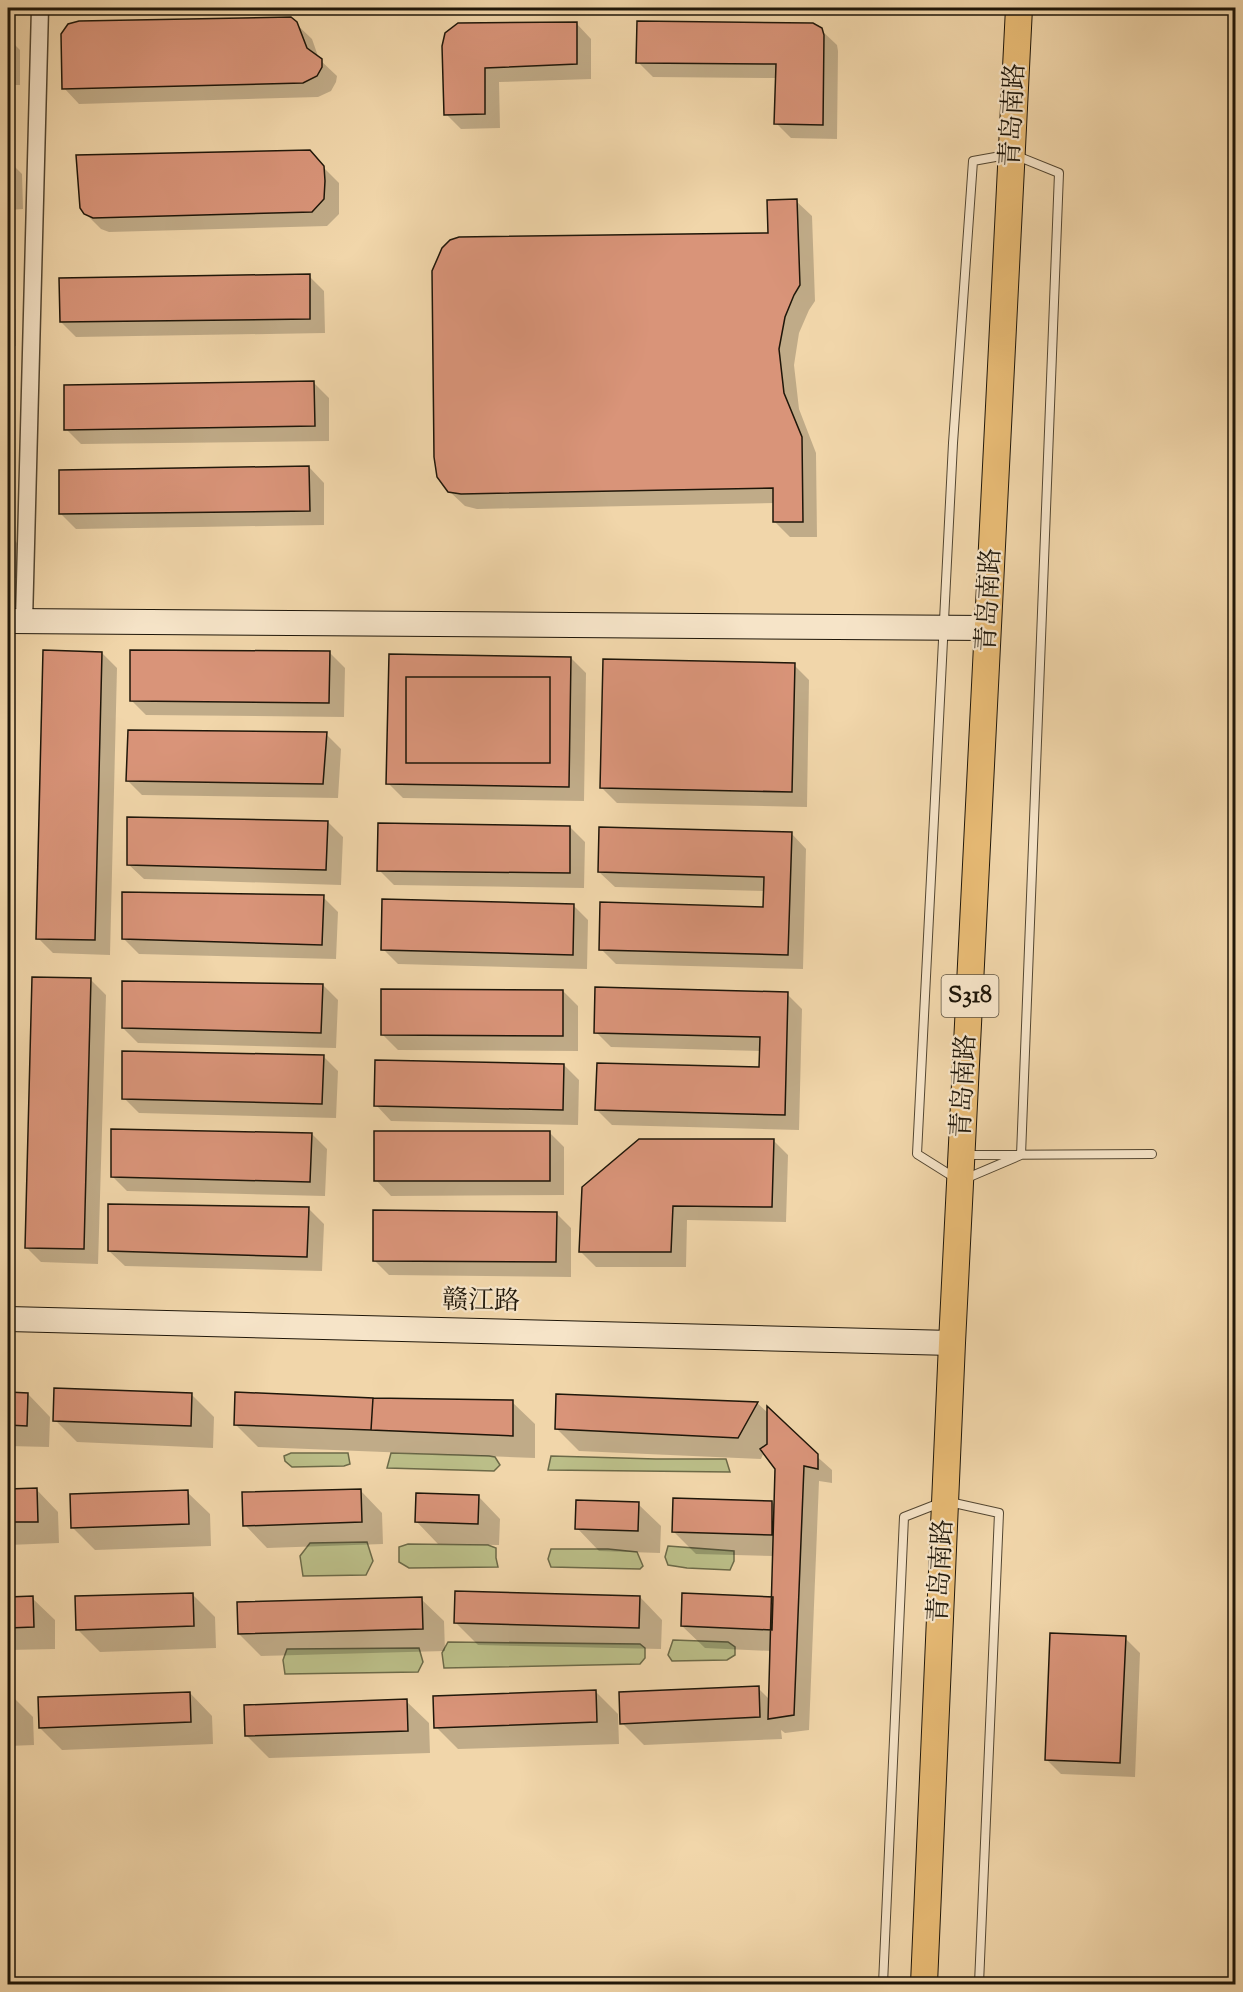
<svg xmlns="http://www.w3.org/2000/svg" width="1243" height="1992" viewBox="0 0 1243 1992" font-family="'Sorts Mill Goudy','Noto Serif SC',serif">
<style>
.green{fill:#bbbe88;stroke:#6c6a48;stroke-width:1.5}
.shadow{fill:#0003}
.building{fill:#d99479;stroke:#1e1609;stroke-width:1.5;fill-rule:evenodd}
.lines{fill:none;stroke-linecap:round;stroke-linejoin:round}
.lane-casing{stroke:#534631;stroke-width:10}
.street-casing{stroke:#534631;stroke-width:19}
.secondary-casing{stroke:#1e1609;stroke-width:26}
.primary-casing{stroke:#1e1609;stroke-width:28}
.lane{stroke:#f6e4c8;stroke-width:8}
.street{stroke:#f6e4c8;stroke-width:16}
.secondary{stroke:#f6e4c8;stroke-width:24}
.primary{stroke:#e8bb75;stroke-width:26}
.labels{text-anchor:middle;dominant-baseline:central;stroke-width:4.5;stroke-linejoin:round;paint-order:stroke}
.shield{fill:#f6e4c8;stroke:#5f5442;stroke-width:1.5}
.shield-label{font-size:24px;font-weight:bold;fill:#1e1609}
.street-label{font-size:26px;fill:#1e1609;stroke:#f6e4c8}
</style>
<rect width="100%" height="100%" fill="#f1d6aa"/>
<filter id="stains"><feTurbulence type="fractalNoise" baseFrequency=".00333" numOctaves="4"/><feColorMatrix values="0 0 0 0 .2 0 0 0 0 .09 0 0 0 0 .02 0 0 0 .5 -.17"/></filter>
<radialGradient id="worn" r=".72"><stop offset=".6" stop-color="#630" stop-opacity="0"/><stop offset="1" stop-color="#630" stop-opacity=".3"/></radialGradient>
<path class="green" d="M291,1453H348L350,1464L344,1466L292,1467L285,1461L284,1456Z
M391,1453L489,1456L495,1457L500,1465L494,1471L387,1468Z
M551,1456L656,1459H726L730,1472L548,1470Z
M367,1542L373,1561L366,1575L303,1576L300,1556L310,1543Z
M408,1544L488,1545L496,1548V1558L498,1567L409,1568L399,1562V1547Z
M668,1546L734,1551V1561L730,1570L687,1568L668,1565L665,1557Z
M551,1549H608L637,1552L643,1566L640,1569L551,1567L548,1559Z
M673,1640L728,1642L735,1647V1655L727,1660L672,1661L668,1655Z
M448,1642L640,1644L645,1648V1658L640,1664L444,1668L442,1653Z
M419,1648L423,1662L418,1672L285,1674L283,1660L287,1649Z"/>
<path class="shadow" d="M290,18L312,39L319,59L337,76L336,82L331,91L318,97L79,104L64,88Z
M576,23L591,39V79L499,82L500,128L461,129L446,114L443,46Z
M821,30L837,45L838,51L837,139L791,138L776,123L777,78L653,77L638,62Z
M8,38L20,50V85H8Z
M8,160L22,174L23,209L8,210Z
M320,164L339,183V214L327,226L109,232L101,229L85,213Z
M796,201L812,216L815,301L809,310L799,333L794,365L799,409L816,453L817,537H790L775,522V503L477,509L465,506L449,491L770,235Z
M309,276L324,291L325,333L76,337L61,322Z
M8,302L16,310V346H8Z
M314,383L329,398V441L81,444L66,429Z
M8,426L10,428L11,463H8Z
M309,467L324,483V525L76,529L61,514Z
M8,533L17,543L18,578H8Z
M329,652L345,668L344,717L146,715L131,700Z
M102,653L117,668L110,955L53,953L38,938Z
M571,658L586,673L584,801L403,798L388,783Z
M794,665L809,680L807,807L617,803L602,788Z
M326,734L341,749L338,798L142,795L127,780Z
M8,749L13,755L14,789L8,790Z
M328,822L343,837L341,885L144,879L128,864Z
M570,827L585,842L584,888L394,885L379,870Z
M791,833L806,849L803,969L616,964L601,949L765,908V891L615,887L599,872Z
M323,897L338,912L336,959L139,954L124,939Z
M573,905L588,920L587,969L398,964L383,949Z
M91,980L106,995L98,1264L41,1262L26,1247Z
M323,985L338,1000L336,1048L138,1043L123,1028Z
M563,991L578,1006V1051L398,1050L383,1035Z
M787,994L802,1009L799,1130L612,1125L597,1110L761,1068V1051L611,1047L596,1032Z
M323,1056L338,1071L336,1118L139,1113L124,1098Z
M564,1065L579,1080L578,1125L391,1121L376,1105Z
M549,1132L564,1147V1195L391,1196L376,1180Z
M312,1134L327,1149L325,1196L127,1191L112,1176Z
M773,1140L788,1155L786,1222L687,1220L686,1267H596L581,1252Z
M309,1209L324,1224L322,1271L125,1266L109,1251Z
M556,1213L571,1228V1277L389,1275L374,1260Z
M8,1394H28L50,1417L49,1447L8,1446Z
M192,1395L214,1417L213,1448L77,1442L55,1420Z
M373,1399L512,1402L535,1424V1458L258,1447L235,1424Z
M757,1403L832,1470V1483L819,1481L809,1730L785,1733L781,1730L782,1739L644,1745L622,1723L758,1688L770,1700L772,1651L705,1648L682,1626L773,1599L774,1556L696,1554L674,1532L772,1502L776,1506L777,1468L764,1452L761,1459L579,1451L556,1428Z
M36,1489L58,1512L59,1543L8,1545V1490Z
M360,1490L382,1513L383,1544L267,1548L245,1525Z
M187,1492L210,1514L211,1546L95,1550L72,1527Z
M478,1496L500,1519L499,1545L438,1544L416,1521Z
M638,1504L661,1526L660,1553L599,1551L577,1528Z
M192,1594L215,1617L216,1648L100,1652L77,1629Z
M640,1597L662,1620L661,1649L478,1645L456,1623Z
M32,1598L55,1620V1649L8,1650V1599Z
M421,1599L444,1621L445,1651L261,1656L239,1634Z
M1125,1638L1140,1653L1135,1777L1061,1774L1046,1759Z
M596,1692L618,1714L619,1744L458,1749L436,1727Z
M190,1693L212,1716L213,1744L62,1750L40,1728Z
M8,1694H10L33,1717L34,1745L8,1746Z
M406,1701L429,1723L430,1753L269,1758L247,1736Z"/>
<path class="building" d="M291,17L297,22L307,48L322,59V67L317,76L303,83L62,89L61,34L68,24L79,21Z
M637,21L813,23L822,28L824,35L823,125L774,124L776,64L636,63Z
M577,22V64L485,68V114L444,115L442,46L445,33L458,23Z
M310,150L324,166L325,181L324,199L312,212L93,218L84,214L80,208L76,155Z
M797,199L800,285L794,295L785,317L779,349L784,393L802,437L803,522H773V488L461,494L448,492L437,477L434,457L432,271L442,248L450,240L459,237L768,233L767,200Z
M310,274V319L60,322L59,278Z
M314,381L315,426L64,430V385Z
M309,466L310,511L59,514V470Z
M43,650L102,652L95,940L36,939Z
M130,650L330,651L329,703L130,701Z
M389,654L571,657L569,787L386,784ZM406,677H550V763H406Z
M603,659L795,663L792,792L600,788Z
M406,677H550V763H406Z
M128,730L327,732L323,784L126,781Z
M127,817L328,821L326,870L127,865Z
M378,823L570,826V873L377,871Z
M599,827L792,832L788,955L599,950L600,902L763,907L764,877L598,872Z
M122,892L324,895L322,945L122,939Z
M382,899L574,904L573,955L381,950Z
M32,977L91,978L84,1249L25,1248Z
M122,981L323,984L321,1033L122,1028Z
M595,987L788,992L785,1115L595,1110L597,1063L759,1067L760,1037L594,1033Z
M381,989L563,990V1036L381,1035Z
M122,1051L324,1055L322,1104L122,1099Z
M375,1060L564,1064L563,1110L374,1106Z
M111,1129L312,1133L310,1182L111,1177Z
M374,1131H550V1181H374Z
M639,1139H774L772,1207L673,1206L671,1252H579L582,1187Z
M108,1204L309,1207L307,1257L108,1251Z
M373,1210L557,1212L556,1262L373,1261Z
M54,1388L192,1393L191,1426L53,1421Z
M8,1392L28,1393L27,1426L8,1425Z
M235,1392L373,1398L371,1430L234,1425Z
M556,1394L758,1402L738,1438L555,1429Z
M373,1398L513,1400V1436L371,1430Z
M767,1406L818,1454V1469L804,1466L794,1715L768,1719L775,1469L760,1449L767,1444Z
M37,1488L38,1522H8V1489Z
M361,1489L362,1522L243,1526L242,1492Z
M188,1490L189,1524L71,1528L70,1494Z
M416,1493L479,1495L478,1524L415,1522Z
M673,1498L772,1501V1535L672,1532Z
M576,1500L639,1502L638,1531L575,1529Z
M455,1591L640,1596L639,1628L454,1623Z
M193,1593L194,1626L76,1630L75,1596Z
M682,1593L773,1597L772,1630L681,1626Z
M33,1596L34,1627L8,1628V1597Z
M422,1597L423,1629L238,1634L237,1602Z
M1050,1633L1126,1636L1120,1763L1045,1760Z
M759,1686L760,1717L620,1724L619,1692Z
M596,1690L597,1722L434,1728L433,1696Z
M190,1692L191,1722L39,1728L38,1697Z
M8,1693H11L12,1723H8Z
M407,1699L408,1731L245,1736L244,1705Z"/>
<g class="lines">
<defs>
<path id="lane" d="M1012,154L1059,173L1021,1155L960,1181L917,1154L953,443L973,161Z
M965,1155L1152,1154
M883,1984L904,1517L945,1501L999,1513L979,1984"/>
<path id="street" d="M24,621L40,8"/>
<path id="secondary" d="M8,621L988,628
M8,1319L952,1343"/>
<path id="primary" d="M924,1984L952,1343L1019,8"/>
</defs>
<use href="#lane" class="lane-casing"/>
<use href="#street" class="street-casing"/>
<use href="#secondary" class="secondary-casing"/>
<use href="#primary" class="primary-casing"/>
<use href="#lane" class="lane"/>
<use href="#street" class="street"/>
<use href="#secondary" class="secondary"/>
<use href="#primary" class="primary"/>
</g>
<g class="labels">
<rect class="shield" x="941.5" y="975" width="57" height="42" rx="4.5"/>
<g class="shield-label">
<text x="970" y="996">S318</text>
</g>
<g class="street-label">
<text transform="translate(1014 115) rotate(-87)">青岛南路</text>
<text transform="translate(990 600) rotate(-87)">青岛南路</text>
<text transform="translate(965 1086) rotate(-87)">青岛南路</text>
<text transform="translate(481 1302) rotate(1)">赣江路</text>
<text transform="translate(942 1571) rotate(-87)">青岛南路</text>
</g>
</g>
<rect width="1243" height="1992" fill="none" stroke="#f1d6aa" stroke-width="30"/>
<rect x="9" y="9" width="1225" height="1974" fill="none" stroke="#1e1609" stroke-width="3"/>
<rect x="15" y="15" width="1213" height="1962" fill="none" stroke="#1e1609" stroke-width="1.5"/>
<rect width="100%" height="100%" filter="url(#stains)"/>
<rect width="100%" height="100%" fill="url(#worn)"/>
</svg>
